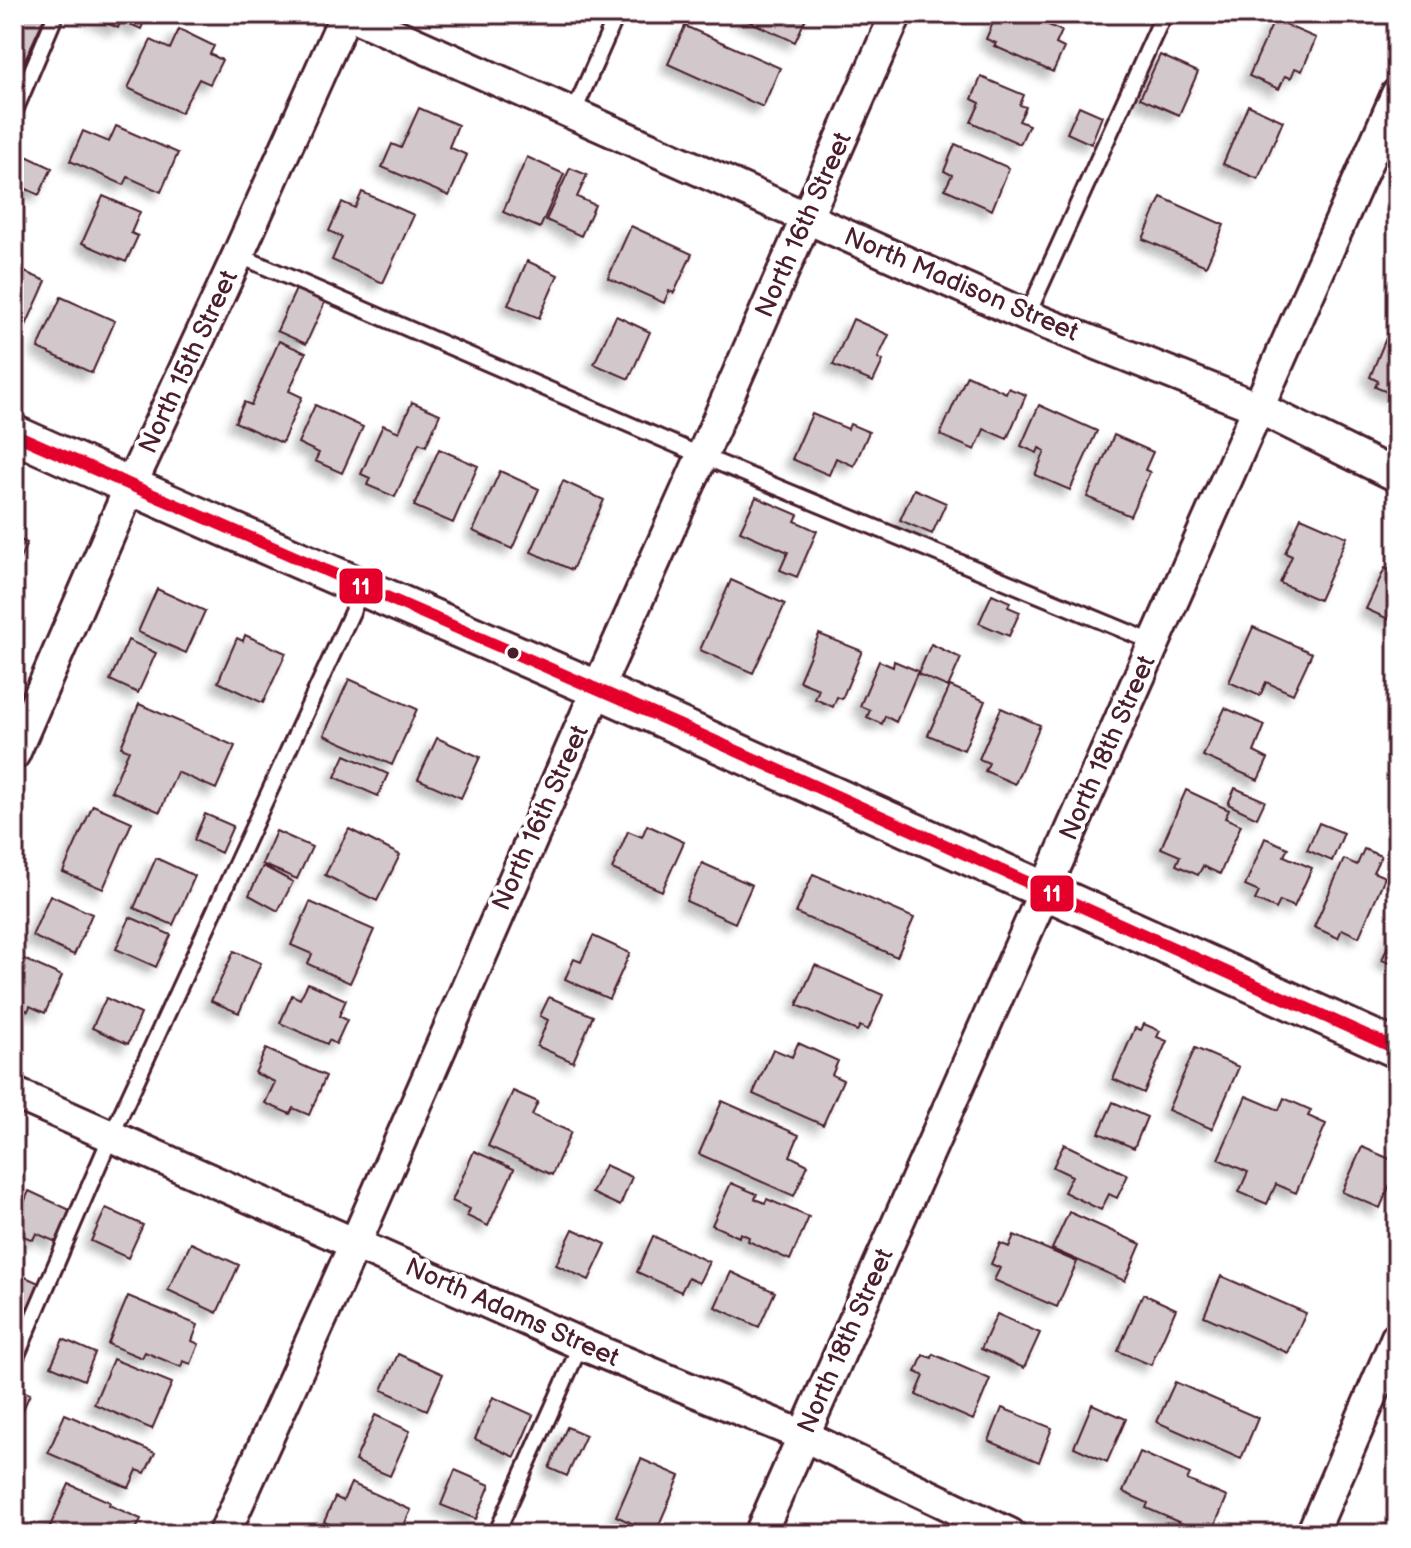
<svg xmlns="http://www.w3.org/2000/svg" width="1411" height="1548" viewBox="0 0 1411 1548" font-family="'Balsamiq Sans',sans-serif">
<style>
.building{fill:#d2c7cb;stroke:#4a1f2b;stroke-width:2;filter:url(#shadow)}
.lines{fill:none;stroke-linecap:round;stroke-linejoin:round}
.service-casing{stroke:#4a1f2b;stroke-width:20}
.minor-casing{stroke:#4a1f2b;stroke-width:36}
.tertiary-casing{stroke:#4a1f2b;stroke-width:42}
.service{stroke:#fff;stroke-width:14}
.minor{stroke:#fff;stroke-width:30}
.tertiary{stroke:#fff;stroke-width:36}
.bus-1-casing{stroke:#fff;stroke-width:18}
.bus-1{stroke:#e4002b;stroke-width:12}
.bus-dot{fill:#4a1f2b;stroke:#fff;stroke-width:3}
.labels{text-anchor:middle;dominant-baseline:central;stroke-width:8;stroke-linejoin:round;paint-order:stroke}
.street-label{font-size:26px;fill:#4a1f2b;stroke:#fff}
.line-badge{stroke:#fff;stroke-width:3}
.badge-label{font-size:22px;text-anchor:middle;font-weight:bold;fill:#fff}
</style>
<defs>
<filter id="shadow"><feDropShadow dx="-7" dy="7" stdDeviation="4" flood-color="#0004"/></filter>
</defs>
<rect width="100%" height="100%" fill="#fff"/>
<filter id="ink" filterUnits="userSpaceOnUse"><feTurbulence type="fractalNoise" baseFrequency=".0125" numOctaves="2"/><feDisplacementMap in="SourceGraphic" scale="16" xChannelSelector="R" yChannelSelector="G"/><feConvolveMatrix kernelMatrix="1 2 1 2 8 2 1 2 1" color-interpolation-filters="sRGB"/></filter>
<g filter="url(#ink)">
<path class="building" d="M14,14H46L24,62L14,58Z
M87,14H147L141,29L121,20L118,28Z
M733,14H808L795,42Z
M1008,14H1024L1062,31L1056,44L1064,48L1053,72L994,46L996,43L986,39L995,18L1005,23Z
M1274,20L1316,38L1302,71L1295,68L1291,78L1285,76L1279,89L1249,76Z
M685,26L780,68L763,107L668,64Z
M179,29L214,46L210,54L222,60L210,84L199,79L181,113L128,88L151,40L170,49Z
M1160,55L1198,72L1179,115L1140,98Z
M981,77L1024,95L1020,105L1026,107L1019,121L1029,125L1020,144L971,122L980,103L972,99Z
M1248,105L1283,121L1258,179L1223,164Z
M1079,106L1102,116L1091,144L1067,133Z
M419,108L458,125L449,147L467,155L449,196L382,167L392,144L401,148Z
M116,126L178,153L161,192L128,177L124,185L70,161L83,131L109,142Z
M955,144L1009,168L992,210L945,189L952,175L944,171Z
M24,155L52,168L39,195L14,183V178Z
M527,157L564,174L540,228L503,212Z
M570,168L587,175L577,197L595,205L581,236L546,220Z
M362,192L414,215L383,283L332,260L342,237L329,231L342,202L355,208Z
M103,196L140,212L131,233L138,236L126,262L82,243Z
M1161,197L1224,225L1206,266L1143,239Z
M631,226L692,254L674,293L669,291L664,303L608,278Z
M527,261L558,275L539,318L508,305Z
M20,270L46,281L14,352V284Z
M296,289L325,302L306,344L277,331Z
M61,297L115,321L92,373L38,348Z
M616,316L650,332L629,379L594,364Z
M853,319L889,335L878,358L883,361L873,382L833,365Z
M1386,338L1397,342V396L1375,387L1378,381L1370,377Z
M279,341L306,353L289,391L302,397L282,443L235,422L244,402L251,405Z
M967,375L1006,393L1008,388L1026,395L1007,439L984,429L975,450L940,435Z
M412,402L440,414L426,446L419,443L395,497L367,485L370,478L361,474L383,425L399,432Z
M315,405L363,427L342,473L315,461L319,453L298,443Z
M1039,405L1097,431L1070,490L1035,475L1045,451L1039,448L1037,453L1021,446Z
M812,414L848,429L850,424L869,432L854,466L836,458L829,475L792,459Z
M1114,435L1153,452L1145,470L1150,472L1130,516L1087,497Z
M439,449L478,466L453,523L414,506Z
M500,471L539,489L512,549L473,531Z
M563,481L604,500L572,570L531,552Z
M914,489L946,503L932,534L900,520Z
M756,497L798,515L795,521L817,531L797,577L780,570L788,552L740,531Z
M1301,517L1347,537L1319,600L1280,583L1292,556L1285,553Z
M14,537L27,543L14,572Z
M1385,568L1397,573V623L1366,609Z
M731,580L785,604L753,673L700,650Z
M157,589L205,611L186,653L138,632Z
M992,594L1010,602L1008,607L1020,612L1009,636L979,623Z
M1253,627L1312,653L1293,694L1266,682L1260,696L1229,682Z
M819,634L862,651L842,699L837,697L833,707L815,699L819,689L799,681Z
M245,635L286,653L263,703L218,682L237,638L243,641Z
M128,640L156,653L138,693L110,680Z
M931,644L961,658L948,687L918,674Z
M879,661L893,667L894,661L918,671L896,722L885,716L882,724L867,717L870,710L860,706Z
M349,679L417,709L392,765L324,735Z
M950,686L985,701L964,750L928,735Z
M139,704L235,746L216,789L177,772L160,812L111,791L129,750L121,747Z
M1001,708L1040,725L1015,784L985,771L989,763L979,759Z
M1225,708L1265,725L1254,752L1268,759L1258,780L1203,756Z
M437,738L480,757L461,798L418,779Z
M345,755L388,774L378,796L335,777Z
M1235,788L1265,801L1257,818L1228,804Z
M1186,790L1229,810L1225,818L1241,825L1220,874L1203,866L1198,875L1176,865L1180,856L1161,848Z
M93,805L132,822L103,889L63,872Z
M205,814L233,826L221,853L194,840Z
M1319,823L1344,833L1332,861L1307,850Z
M647,825L684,842L662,891L612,869L628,831L642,837Z
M349,829L400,855L377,901L325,875Z
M276,831L312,847L297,879L262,864Z
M1265,838L1288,848L1284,856L1312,868L1294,907L1280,901L1276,909L1255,900L1259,892L1245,886Z
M1364,849L1381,856L1373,872L1385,877L1359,937L1342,929L1338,938L1314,927L1344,859L1357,865Z
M156,858L195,876L173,925L134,908Z
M702,863L752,885L735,923L686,901Z
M263,866L293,882L278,911L249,895Z
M813,874L914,918L897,957L796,913Z
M50,895L92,914L74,955L32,936Z
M310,902L374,930L350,983L308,964L312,954L291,945Z
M130,917L171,935L156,967L116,949Z
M1397,924V966L1382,960Z
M593,936L630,953L609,999L565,979L574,959L581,962Z
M234,951L261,963L239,1013L211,1001Z
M19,957L62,976L45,1013L30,1006L28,1011L14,1005V969Z
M815,965L883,995L868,1030L860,1026L857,1031L797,1005Z
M308,983L346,1000L339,1016L347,1020L336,1044L329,1040L327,1044L280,1023L292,995L300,999Z
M549,997L593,1016L573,1062L537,1046L548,1020L540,1016Z
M106,998L141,1014L128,1044L92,1028Z
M1144,1024L1160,1031L1157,1037L1167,1041L1144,1093L1113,1079L1135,1028L1141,1030Z
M798,1043L838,1061L832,1075L843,1080L823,1125L753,1094L773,1049L792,1057Z
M1195,1048L1239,1067L1212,1129L1168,1110Z
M266,1049L326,1076L309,1115L293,1108L290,1114L265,1103L275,1082L255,1073Z
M513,1091L538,1102L532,1115L571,1132L552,1175L488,1146Z
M1246,1096L1279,1110L1284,1098L1311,1110L1308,1116L1326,1124L1296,1193L1276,1184L1267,1204L1239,1192L1248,1172L1218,1159Z
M722,1101L799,1135L790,1156L808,1165L794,1196L699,1154Z
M1113,1102L1147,1117L1134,1148L1099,1133Z
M1064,1144L1128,1175L1117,1198L1109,1194L1101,1210L1064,1192L1072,1176L1053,1167Z
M1362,1147L1397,1162V1168L1380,1208L1342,1192Z
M474,1151L514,1169L488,1226L467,1216L470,1209L452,1201Z
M605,1165L632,1177L620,1206L592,1193Z
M731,1183L757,1194L755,1199L765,1203L767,1199L809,1217L790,1260L748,1241L749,1237L740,1233L739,1237L712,1225Z
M29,1191L70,1210L56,1242L36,1233L33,1240L14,1232V1225Z
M106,1208L143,1225L128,1258L91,1241Z
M1069,1212L1141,1244L1125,1281L1052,1249Z
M573,1229L606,1244L589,1280L556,1265Z
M1014,1235L1077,1262L1057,1307L994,1280L1000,1268L991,1264L1000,1243L1009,1247Z
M653,1236L709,1262L699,1283L688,1278L681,1292L637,1272Z
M191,1243L239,1265L217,1313L168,1290Z
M14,1272L39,1283L28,1308L14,1301Z
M731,1272L775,1292L759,1327L715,1307Z
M1221,1276L1306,1313L1288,1353L1204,1316Z
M1143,1294L1176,1309L1151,1365L1118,1351Z
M128,1296L198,1325L192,1341L199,1344L191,1364L183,1361L181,1367L145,1352L142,1358L108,1344Z
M997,1314L1040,1333L1024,1368L981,1349Z
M63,1339L95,1353L84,1380L51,1366Z
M398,1354L443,1374L427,1410L382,1390Z
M933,1354L990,1379L973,1420L916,1395L924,1376L916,1372L923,1355L932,1358Z
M113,1359L172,1383L152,1429L94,1404Z
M1175,1382L1258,1418L1241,1459L1157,1422Z
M14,1387L30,1394L14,1430Z
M493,1397L533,1415L515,1457L475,1439Z
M1092,1404L1126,1419L1107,1462L1074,1447Z
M1002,1408L1052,1428L1039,1462L989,1441Z
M65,1414L155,1453L145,1473L137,1470L129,1488L48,1453Z
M375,1415L410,1431L390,1476L355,1461Z
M567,1427L586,1435L567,1476L549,1468Z
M1140,1452L1190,1474L1187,1480L1227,1497L1211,1534H1206L1146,1508L1148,1503L1123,1492Z
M641,1459L680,1476L655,1534L616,1516Z
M455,1470L490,1485L476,1519L441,1505Z
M351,1483L411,1510L400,1534H352L324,1522L335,1497L343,1501Z
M69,1484L110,1502L109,1505L141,1519L134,1534H105L97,1530L96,1534L47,1533Z"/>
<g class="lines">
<defs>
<path id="service" d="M14,113L56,14
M573,114L617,14
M238,255L702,456L1155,643
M1027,316L1164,14
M14,1362L111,1136L363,588
M496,1534L581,1344"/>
<path id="minor" d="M349,14L1027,316L1259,408L1397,476
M14,754L130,487L238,255L346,14
M14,1093L581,1344L804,1436L1010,1534
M224,1534L355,1244L597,690L702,456L896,14
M760,1534L1397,94
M1312,1534L1397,1337"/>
<path id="tertiary" d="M14,434C208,522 404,605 599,690C866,808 1132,928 1397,1049"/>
</defs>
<use href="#service" class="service-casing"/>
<use href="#minor" class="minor-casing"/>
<use href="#tertiary" class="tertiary-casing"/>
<use href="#service" class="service"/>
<use href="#minor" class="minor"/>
<use href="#tertiary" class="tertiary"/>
<defs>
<path id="bus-1" d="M14,434L699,734L1397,1049"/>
</defs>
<use href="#bus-1" class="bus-1-casing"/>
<use href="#bus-1" class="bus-1"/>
</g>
</g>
<circle class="bus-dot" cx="513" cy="653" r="7"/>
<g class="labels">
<g class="street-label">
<text transform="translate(804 225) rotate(-66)">North 16th Street</text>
<text transform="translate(961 285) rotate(23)">North Madison Street</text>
<text transform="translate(189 362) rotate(-65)">North 15th Street</text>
<text transform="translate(1108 748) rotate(-66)">North 18th Street</text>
<text transform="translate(541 818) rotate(-66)">North 16th Street</text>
<text transform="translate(512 1313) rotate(24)">North Adams Street</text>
<text transform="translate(846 1341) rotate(-66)">North 18th Street</text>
</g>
</g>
<g class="line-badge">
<rect x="338" y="567" width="46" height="38" rx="8" fill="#e4002b"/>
<rect x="1029" y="874" width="46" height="39" rx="8" fill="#e4002b"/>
</g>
<g class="badge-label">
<text x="361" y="594">11</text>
<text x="1052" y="901">11</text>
</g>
<rect width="1411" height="1548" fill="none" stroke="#fff" stroke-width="48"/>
<rect x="24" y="24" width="1363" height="1500" fill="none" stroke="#4a1f2b" stroke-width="3" filter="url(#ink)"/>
</svg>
